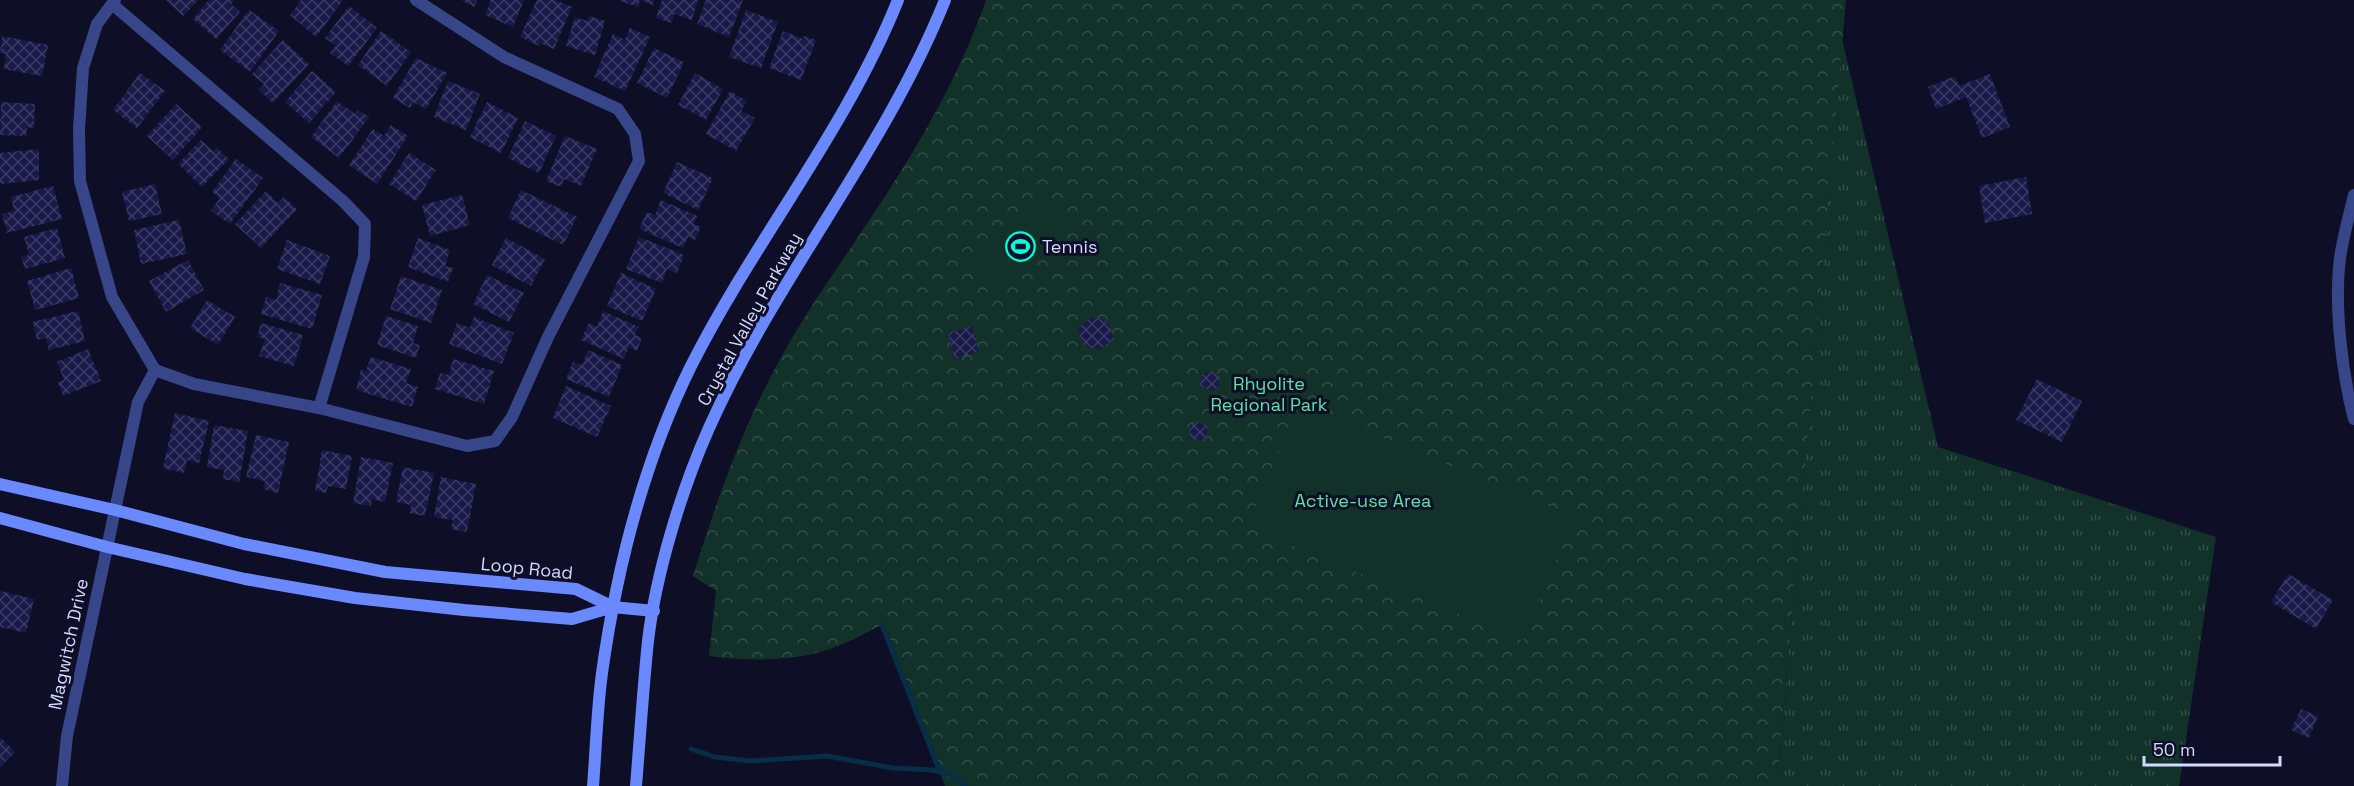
<svg xmlns="http://www.w3.org/2000/svg" width="2354" height="786" viewBox="0 0 2354 786" font-family="'Space Grotesk',sans-serif">
<style>
.grass{fill:url(#grass-tufts)}
.park{fill:url(#park-crowns)}
.garden{fill:#113129}
.lines{fill:none;stroke-linecap:round;stroke-linejoin:round}
.stream{stroke:#072d47;stroke-width:5}
.building{fill:url(#building-cross-hatch)}
.street{stroke:#374688;stroke-width:12}
.secondary{stroke:#6b89ff;stroke-width:12}
.labels{text-anchor:middle;dominant-baseline:central;stroke-width:6;stroke-linejoin:round;paint-order:stroke}
.poi-label{font-size:18px;fill:#d4d9ff;stroke:#0e0f27;text-anchor:start}
.street-label{font-size:18px;fill:#d4d9ff;stroke:#0e0f27}
.park-label{font-size:18px;fill:#59e6a3;stroke:#0e0f27}
</style>
<defs>
<pattern id="grass-tufts" width="24" height="20" patternUnits="userSpaceOnUse" patternTransform="scale(1.5)"><rect width="24" height="20" fill="#113129"/><path d="M3 7l-1-3M5 7V3M7 7l1-3M15 17l-1-3M17 17v-4M19 17l1-3" fill="none" stroke="#334e49"/></pattern>
<pattern id="park-crowns" width="20" height="18" patternUnits="userSpaceOnUse" patternTransform="scale(1.5)"><rect width="20" height="18" fill="#113129"/><path d="M2 6a3 3 0 1 1 6 0M12 15a3 3 0 1 1 6 0" fill="none" stroke="#334e49"/></pattern>
<pattern id="building-cross-hatch" width="8" height="8" patternUnits="userSpaceOnUse" patternTransform="scale(1.5)"><rect width="8" height="8" fill="#191a49"/><path d="M0 0l8 8M0 8l8-8" fill="none" stroke="#3a3b64"/></pattern>
</defs>
<rect width="100%" height="100%" fill="#0e0f27"/>
<path class="grass" d="M1842,39L1938,447L2216,537L2179,786H1777Z"/>
<path class="park" d="M986,0H1846L1777,786H945L882,625C865,633 848,643 830,649C791,662 749,661 709,656L716,591L693,576C717,499 743,425 783,354C807,310 837,269 864,228C912,157 958,81 986,0Z"/>
<path class="garden" d="M1035,204H1048L1066,225L1064,239L1007,289H995L976,267L978,253Z
M1299,403L1574,517L1523,641L1248,527Z"/>
<g class="lines">
<path class="stream" d="M882,625L940,772
M691,749L715,757L750,761L827,756L893,768L932,770L952,775L966,786"/>
</g>
<path class="building" d="M166,0H198L183,16Z
M209,0H234L231,4L240,12L216,39L193,19Z
M301,0H343L316,37L290,15Z
M461,0H478L474,7Z
M491,0H524L513,27L485,15Z
M537,0H555L572,7L554,49L540,43L539,46L520,37Z
M618,0H640L638,7Z
M640,0H654L653,5Z
M662,0H698L692,20L674,14L672,23L656,18Z
M706,0H743L729,37L697,24Z
M349,6L377,28L348,66L330,53L336,46L325,38Z
M249,10L279,31L250,72L220,50Z
M746,10L778,22L761,68L729,57Z
M589,16L605,21L595,55L566,46L575,17L587,21Z
M630,28L650,37L625,91L594,77L613,34L625,40Z
M381,31L411,52L387,86L358,65Z
M783,31L803,39L804,36L816,40L801,80L769,68Z
M2,36L48,45L42,76L4,69L6,54L0,53Z
M283,40L309,64L273,103L259,90L264,84L252,74Z
M654,48L684,62L667,98L637,83Z
M416,58L447,73L426,109L413,102L410,108L393,98Z
M312,71L336,92L309,123L285,102Z
M140,73L165,91L137,128L113,110Z
M695,73L723,89L706,120L678,105Z
M1990,74L2010,127L1982,138L1966,97L1936,109L1928,87L1955,76L1959,86Z
M448,81L480,94L466,130L434,117Z
M730,91L747,101L741,111L755,118L736,151L706,134Z
M337,101L355,114L358,110L369,117L339,158L311,137Z
M1,102L35,104L34,128L27,127L26,136L0,135Z
M487,102L518,118L501,153L470,137Z
M176,104L202,127L173,160L147,136Z
M525,121L556,136L539,173L508,158Z
M391,125L408,136L377,184L349,165L373,129L384,136Z
M565,136L597,149L581,186L564,179L561,187L546,181Z
M201,140L213,151L217,148L229,159L202,187L178,164Z
M39,149V180L0,184V153Z
M409,153L436,170L416,201L389,184Z
M236,159L263,178L230,224L211,211L220,198L212,192Z
M677,162L713,178L698,210L663,193Z
M2026,177L2032,214L1985,223L1979,186Z
M155,184L162,214L129,221L122,192Z
M53,186L62,219L7,233L2,214L14,211L11,197Z
M521,190L577,217L563,245L508,218Z
M266,191L278,203L284,197L297,209L261,248L235,224Z
M462,195L470,225L430,236L422,205Z
M661,200L697,216L694,224L701,227L695,240L688,237L683,248L639,229L647,212L655,215Z
M179,220L187,254L141,264L134,230Z
M57,228L65,258L25,269L21,257L29,255L24,237Z
M639,237L684,255L677,273L667,269L662,283L626,269Z
M418,238L450,250L445,266L453,268L448,282L408,267Z
M506,238L545,259L531,286L492,265Z
M287,240L330,256L320,284L277,269Z
M188,260L204,290L166,312L149,281Z
M71,268L79,298L35,310L27,281Z
M621,273L656,289L642,321L607,306Z
M487,275L524,293L509,322L473,304Z
M401,276L442,290L431,323L390,309Z
M280,283L322,295L312,329L261,314L266,297L276,300Z
M207,300L235,317L218,345L190,328Z
M78,311L85,341L49,350L46,338L37,340L33,322Z
M603,311L639,327L635,335L642,338L637,351L629,347L624,359L581,340L589,323L597,327Z
M386,316L418,326L413,343L420,345L416,358L377,345Z
M474,317L514,333L502,364L449,344L457,323L470,328Z
M1092,317L1108,322L1114,339L1099,350L1083,345L1078,328Z
M261,323L303,335L294,366L259,356L265,339L257,337Z
M972,326L979,351L955,359L948,333Z
M88,349L101,381L63,396L58,382L64,380L57,362Z
M588,350L622,365L609,397L566,379L573,362L582,365Z
M371,357L411,369L406,383L418,387L412,407L356,390L361,370L366,371Z
M453,359L494,371L484,404L435,389L440,373L449,375Z
M1211,371L1220,377L1218,388L1210,391L1200,385L1202,375Z
M2037,379L2082,401L2062,442L2016,420Z
M566,386L611,406L597,437L553,418Z
M175,413L209,421L199,463L187,460L184,473L163,468Z
M1200,421L1208,427L1207,438L1198,441L1189,436L1190,425Z
M214,425L248,431L239,482L223,479L224,470L207,467Z
M256,435L289,442L278,493L263,489L265,481L246,477Z
M322,450L352,456L346,489L328,486L326,493L315,491Z
M361,457L393,463L385,502L372,499L371,506L353,503Z
M403,467L434,473L425,516L409,513L411,505L396,502Z
M441,477L476,484L467,532L451,529L453,520L434,517Z
M2288,574L2333,600L2316,629L2271,602Z
M0,591L34,599L26,633L0,627Z
M2301,709L2318,716L2309,738L2291,730Z
M0,737L15,752L0,767Z"/>
<g class="lines">
<path class="street" d="M115,0L97,24L83,68L79,129L80,181L112,297L155,370L194,384L319,408L467,446L495,441L512,417L548,337L639,161L635,134L618,109L504,57L416,0
M112,4L343,201L365,224L364,257L319,408
M2354,195C2349,216 2343,237 2340,258C2334,307 2342,373 2354,419
M62,786L67,736L138,402L155,370"/>
<path class="secondary" d="M0,484L115,510L244,544L385,572L576,589L613,607L654,611
M0,518L107,547L245,579L355,598L464,610L572,619L613,607
M593,786C596,749 597,710 602,673C617,566 643,463 691,366C754,241 846,130 898,0
M636,786C640,738 643,689 648,641C656,573 681,491 709,428C775,279 884,152 945,0"/>
</g>
<defs>
<symbol id="stadium-ring" viewBox="-11 -11 22 22"><circle r="9.5" fill="#0e0f27" stroke="#00ffdf" stroke-width="1.5"/><path d="M0-5a6.5 5 0 1 0 0 10a6.5 5 0 1 0 0-10ZM-3.5-1.8h7v3.6h-7Z" fill="#00ffdf"/></symbol>
</defs>
<g fill-rule="evenodd">
<use href="#stadium-ring" x="1004" y="230" width="33" height="33"/>
</g>
<g class="labels">
<g class="poi-label">
<text x="1042" y="246">Tennis</text>
</g>
<g class="street-label">
<text transform="translate(749 319) rotate(-61)">Crystal Valley Parkway</text>
<text transform="translate(527 568) rotate(6)">Loop Road</text>
<text transform="translate(68 644) rotate(-78)">Magwitch Drive</text>
</g>
<g class="park-label">
<text x="1269" y="383">Rhyolite<tspan x="1269" dy="21">Regional Park</tspan></text>
<text x="1363" y="500">Active-use Area</text>
</g>
</g>
<path d="M2144 756v9h136v-9" fill="none" stroke="#d4d9ff" stroke-width="3"/>
<text x="2153" y="756" font-size="18" fill="#d4d9ff" stroke="#0e0f27" stroke-width="4.5" paint-order="stroke">50 m</text>
</svg>
